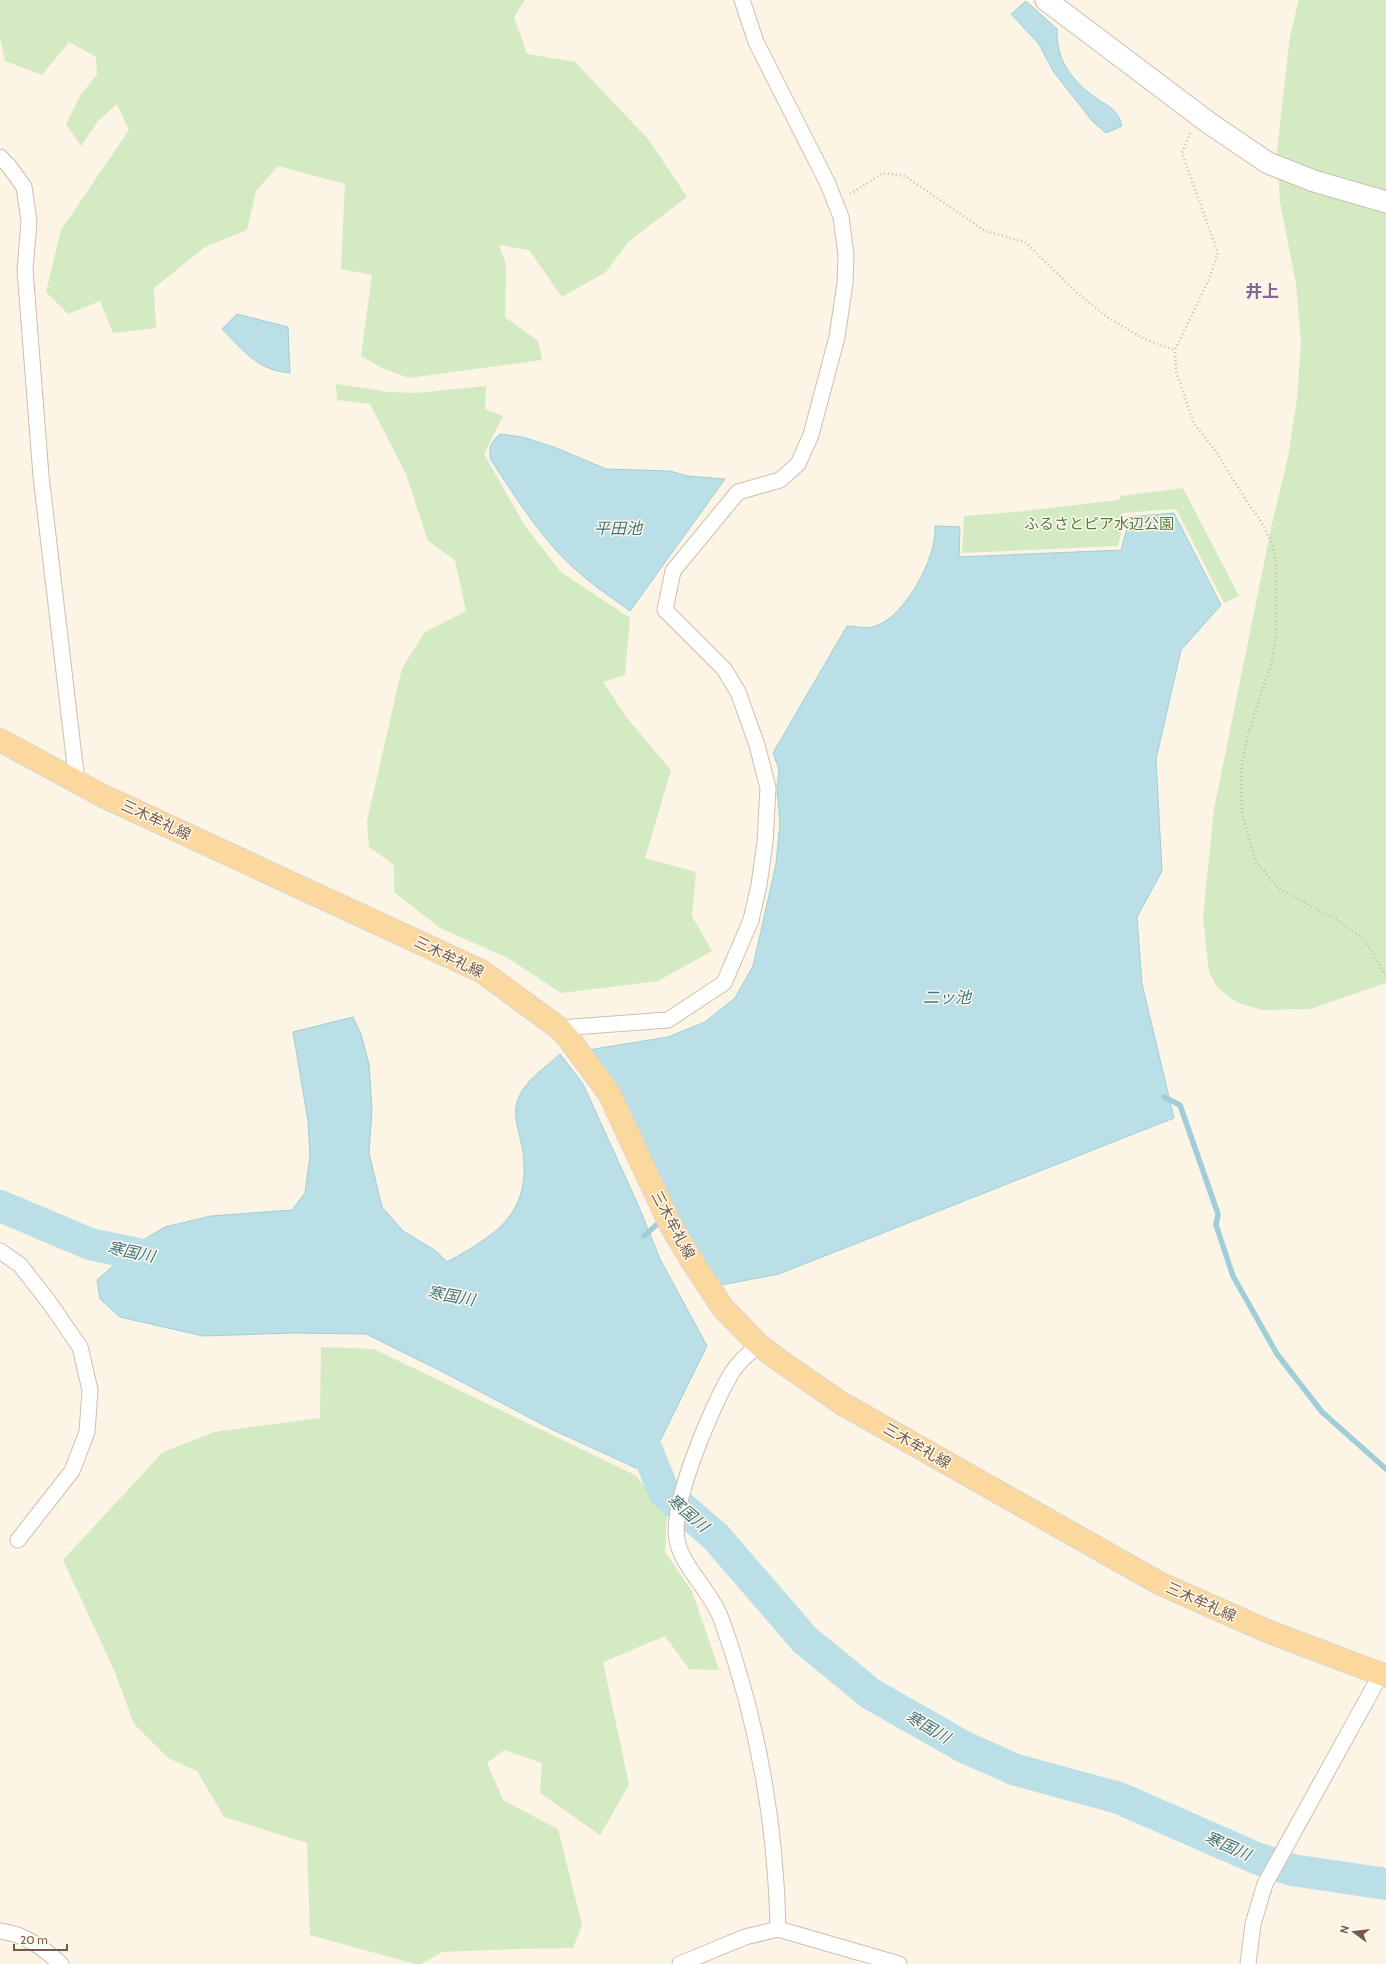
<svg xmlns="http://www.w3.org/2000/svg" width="1386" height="1964" viewBox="0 0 1386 1964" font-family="Cabin,'Noto Sans JP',sans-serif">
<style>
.green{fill:#d3eac3}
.water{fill:#badfe6;stroke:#a0ced8}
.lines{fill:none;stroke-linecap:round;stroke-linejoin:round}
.stream{stroke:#a0ced8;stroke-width:5.5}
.river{stroke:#badfe6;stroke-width:32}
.street-casing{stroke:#d0beae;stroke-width:17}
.secondary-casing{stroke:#d3bdac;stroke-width:23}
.primary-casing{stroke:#dbd4d0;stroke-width:24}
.path{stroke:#d7b6a0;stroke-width:2.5;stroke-dasharray:1 3;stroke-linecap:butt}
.street{stroke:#fff;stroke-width:15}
.secondary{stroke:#fff;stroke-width:21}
.primary{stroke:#fbd99e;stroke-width:22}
.labels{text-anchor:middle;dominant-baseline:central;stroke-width:3;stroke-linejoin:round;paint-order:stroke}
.park-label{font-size:15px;fill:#527b42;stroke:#fff8ec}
.street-label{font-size:15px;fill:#755a4a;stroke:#fff8ec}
.water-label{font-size:16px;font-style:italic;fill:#417682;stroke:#fff8ec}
.quarter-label{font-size:17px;font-weight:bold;fill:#869;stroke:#fff8ec}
</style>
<rect width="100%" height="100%" fill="#fcf4e5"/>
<path class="green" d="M0,0H525L514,17L527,54L575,62L648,139L687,197L629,241L606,272L562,297L529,250L499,245L506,264L505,317L538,341L542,360L409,378L382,368L361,356L372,275L341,269L345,184L278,166L256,191L247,230L205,247L154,288L156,328L113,333L100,301L68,314L46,292L61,230L129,130L117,104L98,121L81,146L66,124L80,96L97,74L96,57L69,42L42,75L5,61L0,37Z
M1299,0H1386V983L1310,1009L1263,1010L1238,1003L1218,988L1209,972L1203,917L1214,809L1272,524L1288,457L1297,399L1301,342L1296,284L1280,202L1277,151L1290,36Z
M336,384L389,392L416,393L486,386L485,409L503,416L484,454L525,526L561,572L630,618L625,675L603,682L627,718L671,770L645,858L696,872L692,916L712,951L658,981L561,993L508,958L440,928L394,892V865L369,847L367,821L402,668L425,632L466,611L455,560L428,541L406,474L370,404L337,400Z
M1183,488L1239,596L1224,603L1176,509L1122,513L1123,525L1118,546L962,553L964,516L1015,512L1119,500L1121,496Z
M321,1347L374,1349L635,1475L667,1513L665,1552L692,1591L719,1670L689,1669L665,1636L603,1662L629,1785L600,1835L540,1793L542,1763L504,1750L487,1763L503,1800L558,1829L582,1925L573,1948L513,1949L442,1952L421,1964H415L310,1935L307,1843L224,1817L197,1771L168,1758L134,1724L115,1672L63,1560L163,1452L215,1432L320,1418Z"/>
<path class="water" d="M1026,1L1057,29C1056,60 1071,80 1096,98C1109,107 1118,109 1122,126L1106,133L1093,122L1053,71L1039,44L1011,14Z
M237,314L288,327L290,373C257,370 244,351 222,329Z
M500,434L522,437L554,447L606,469L670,471L687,476L725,479L630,611C614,599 598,589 583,576C545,545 518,501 491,460C488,448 491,442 500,434Z
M1174,513L1221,605L1181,650L1156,759L1162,871L1137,917L1142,984L1174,1118L779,1274L716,1286L582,1051L668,1037L705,1022L735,998L753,966L776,864L780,823L777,788L779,769L773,753L847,626C855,626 865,629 872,627C904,621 938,555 935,526L960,527L959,557L1121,550L1127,528V517Z
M353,1017L361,1034L369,1064L372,1110L369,1153L382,1207L403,1231L436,1251L447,1262C495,1235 531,1215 523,1152C521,1139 514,1119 516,1107C520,1083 544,1069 560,1054L583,1084L639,1207L660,1259L707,1346L661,1439L636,1468L551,1429L441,1371L366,1334L294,1333L203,1336L120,1317L100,1299L97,1280L143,1240L165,1227L211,1216L292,1210L305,1193L310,1156L308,1121L293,1032Z"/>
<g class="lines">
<path class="stream" d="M1164,1097L1180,1105L1218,1214L1216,1225L1233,1276L1277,1354L1322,1412L1386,1469
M644,1236L663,1219"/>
<path class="river" d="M0,1206L90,1244L171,1261
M632,1414L664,1492L715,1536L805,1640L871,1694L964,1747L1016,1770L1119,1798L1256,1858L1292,1870L1386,1884"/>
<defs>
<path id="street" d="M0,157L9,166L24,187L29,221L25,270L41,476L77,782
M559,1028L668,1020L724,983L751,920L759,885L765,842L768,788L757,745L738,692L724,669L665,610L673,571L738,492L780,480L798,464L811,435L837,337L845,283L846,255L841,217L828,184L756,42L742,0
M0,1251L20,1265L49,1302L80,1347L90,1390L87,1432L72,1471L18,1540
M759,1345C748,1354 738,1362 731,1374C712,1406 670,1504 677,1540C682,1567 712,1592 722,1621C757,1719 776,1825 778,1929
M0,1931C25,1934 43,1948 61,1964
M680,1964L745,1937L778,1929L899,1964
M1248,1964L1253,1924L1265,1884L1381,1674"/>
<path id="secondary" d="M1046,0L1209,123L1268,163L1314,181L1386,202"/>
<path id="primary" d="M0,740L103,796L481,971L559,1028L569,1039L609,1093L671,1226L692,1261L723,1308L759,1345L779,1360L841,1403L1159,1583L1267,1631L1386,1676"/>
</defs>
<use href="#street" class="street-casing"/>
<use href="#secondary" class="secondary-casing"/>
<use href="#primary" class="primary-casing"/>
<path class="path" d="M1190,133L1182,153L1218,253L1209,279L1175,350L1176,371L1194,424L1215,450L1249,505L1259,518L1273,545L1276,563V633L1272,661L1247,737L1241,770L1242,815L1255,860L1279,889L1337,920L1365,940L1386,976
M850,194L883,173L905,176L985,231L1025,242L1076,292L1107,317L1144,339L1175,350"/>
<use href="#street" class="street"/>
<use href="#secondary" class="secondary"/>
<use href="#primary" class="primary"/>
</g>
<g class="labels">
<g class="park-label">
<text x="1099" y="524">ふるさとピア水辺公園</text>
</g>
<g class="street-label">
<text transform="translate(156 820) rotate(25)">三木牟礼線</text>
<text transform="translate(449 957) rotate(26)">三木牟礼線</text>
<text transform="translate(673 1225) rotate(62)">三木牟礼線</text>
<text transform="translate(917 1446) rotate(30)">三木牟礼線</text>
<text transform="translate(1201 1602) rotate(24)">三木牟礼線</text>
</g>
<g class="water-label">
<text x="618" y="528">平田池</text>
<text x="947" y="997">二ッ池</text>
<text transform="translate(131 1252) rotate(12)">寒国川</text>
<text transform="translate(451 1296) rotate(10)">寒国川</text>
<text transform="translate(688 1513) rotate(41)">寒国川</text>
<text transform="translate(928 1727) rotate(30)">寒国川</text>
<text transform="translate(1228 1846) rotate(24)">寒国川</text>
</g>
<g class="quarter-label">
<text x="1262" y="291">井上</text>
</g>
</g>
<g transform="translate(1354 1932) rotate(285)" stroke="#fff8ec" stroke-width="3" paint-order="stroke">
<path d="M0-3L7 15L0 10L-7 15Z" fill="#755a4a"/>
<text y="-6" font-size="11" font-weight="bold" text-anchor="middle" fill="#755a4a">N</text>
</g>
<path d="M14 1944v6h53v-6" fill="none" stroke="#755a4a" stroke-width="2"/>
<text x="20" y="1944" font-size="12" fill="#755a4a" stroke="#fff8ec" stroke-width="3" paint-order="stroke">20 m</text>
</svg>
